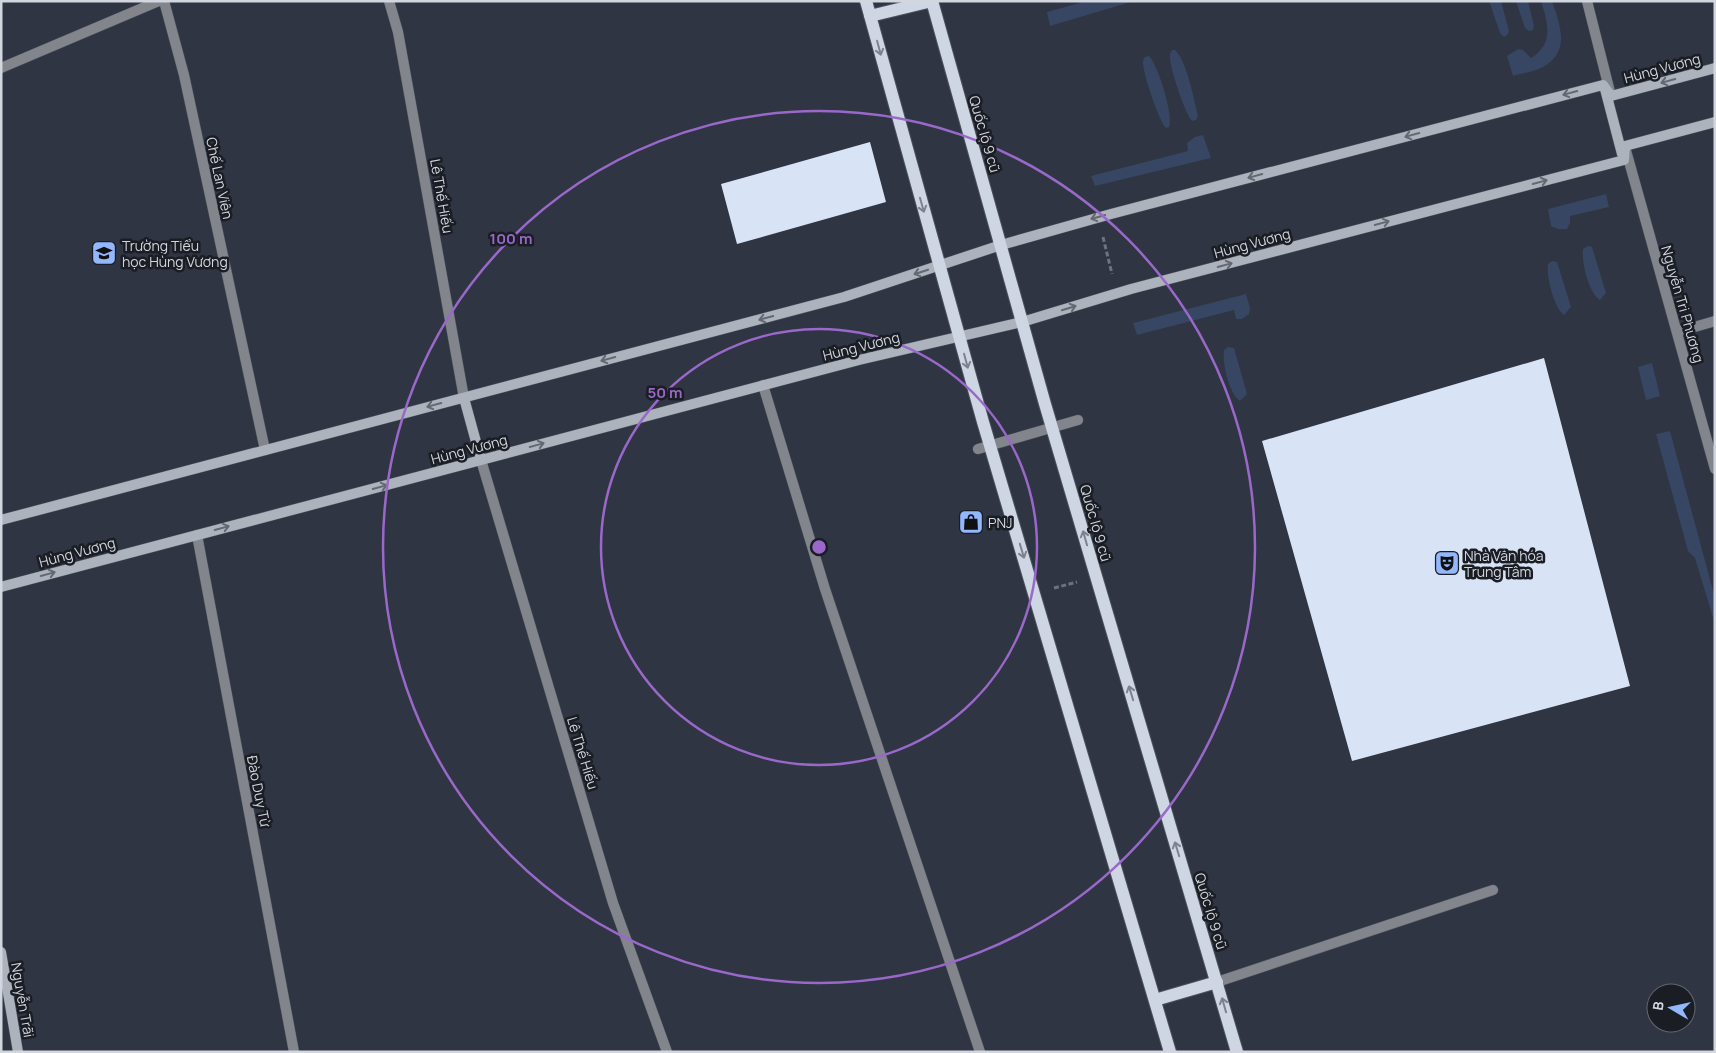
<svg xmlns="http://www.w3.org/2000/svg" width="1716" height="1053" viewBox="0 0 1716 1053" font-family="Manrope,sans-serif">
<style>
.green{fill:#374662}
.building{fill:#d8e3f6}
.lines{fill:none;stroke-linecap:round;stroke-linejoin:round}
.lane-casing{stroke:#4c525e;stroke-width:11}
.street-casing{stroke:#4c525e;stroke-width:11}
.secondary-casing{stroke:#4c525e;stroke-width:11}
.primary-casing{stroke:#4c525e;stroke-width:14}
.path{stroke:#6d727d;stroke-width:3;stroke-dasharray:5 2.5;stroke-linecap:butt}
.lane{stroke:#82858c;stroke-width:10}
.street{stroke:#82858c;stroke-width:10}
.secondary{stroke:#adb3bd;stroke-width:10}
.primary{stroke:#ced6e4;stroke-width:12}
.oneway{stroke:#7d838d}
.oneway2{stroke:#646870}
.ring{fill:none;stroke:#9968ca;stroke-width:2.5}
.labels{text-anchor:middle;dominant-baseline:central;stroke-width:5;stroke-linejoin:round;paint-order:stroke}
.street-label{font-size:14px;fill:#d2d6df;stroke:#1a1d23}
.poi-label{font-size:14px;fill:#d2d6df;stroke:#1a1d23;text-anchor:start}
.centre{fill:#9968ca;stroke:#1a1d23;stroke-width:2.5}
.ring-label{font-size:15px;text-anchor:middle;font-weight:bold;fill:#9968ca;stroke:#1a1d23;stroke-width:5;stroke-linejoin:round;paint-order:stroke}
</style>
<rect width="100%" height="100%" fill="#2f3542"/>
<path class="green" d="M1087,1H1134L1050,26L1047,12Z
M1489,1H1501L1509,31L1507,35L1504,37L1500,33Z
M1516,1H1528L1534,26L1533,30L1529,31L1525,28Z
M1541,1H1552C1560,25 1571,51 1543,67C1534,72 1522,73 1513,76L1507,56L1518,49L1523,50L1531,58C1554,44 1548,23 1541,1Z
M1172,50H1175C1187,61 1194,100 1198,116L1196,120L1192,121C1185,114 1170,68 1170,58C1170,53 1170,54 1172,50Z
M1149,56C1158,65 1174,116 1169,127L1166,128C1159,121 1144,76 1143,64C1143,60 1143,60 1145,57Z
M1203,135L1211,158L1095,186L1091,176L1188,151L1187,143L1195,137Z
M1606,194L1609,207L1570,216V223L1567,229H1558L1551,226L1548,209Z
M1588,246L1592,247L1606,293L1600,300C1589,294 1581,261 1583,249Z
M1552,261L1557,262L1571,307L1564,315C1554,308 1546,276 1548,264Z
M1246,294L1250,308L1249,314L1242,319H1236L1234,310L1137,335L1133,323Z
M1228,347L1234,348L1247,394L1240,401C1229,394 1222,363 1224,350Z
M1652,363L1660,396L1646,400L1638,367Z
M1670,431L1715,598V624L1695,558L1688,551L1656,434Z"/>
<path class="building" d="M870,142L886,202L737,244L721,184Z
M1544,358L1630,686L1352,761L1262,441Z"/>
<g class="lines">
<defs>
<path id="lane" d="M1,68L159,1"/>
<path id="street" d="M164,1L184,75L265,450
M389,1L398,32L464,398
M1587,1L1611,96
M1625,147L1715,469
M1677,332L1715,321
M763,385L825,589L980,1052
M978,449L1078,420
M481,460L613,903L667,1052
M197,535L294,1052
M1217,982L1493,890"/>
<path id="secondary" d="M1605,89L1622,154
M464,398L481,460
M1,520L844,297L1001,245L1111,214L1603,85L1611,96L1715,68
M1,587L859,360L1022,322L1131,289L1624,160L1625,146L1715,122
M1,952L18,1052"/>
<path id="primary" d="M866,1L983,422L1170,1052
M870,16L932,1L1045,404L1237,1052
M1155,1000L1217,982"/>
</defs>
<use href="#lane" class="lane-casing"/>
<use href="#street" class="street-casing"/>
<use href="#secondary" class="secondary-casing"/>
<use href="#primary" class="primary-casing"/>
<path class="path" d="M1103,237L1112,274
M1054,588L1077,582"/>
<use href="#lane" class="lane"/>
<use href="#street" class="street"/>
<use href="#secondary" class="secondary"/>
<use href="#primary" class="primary"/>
</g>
<defs><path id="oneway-shaft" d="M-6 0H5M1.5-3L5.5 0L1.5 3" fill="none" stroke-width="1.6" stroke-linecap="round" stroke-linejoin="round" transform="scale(1.25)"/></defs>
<g class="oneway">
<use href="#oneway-shaft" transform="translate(879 48) rotate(75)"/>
<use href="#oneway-shaft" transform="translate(922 205) rotate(74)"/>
<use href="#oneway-shaft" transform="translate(966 361) rotate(75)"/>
<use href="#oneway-shaft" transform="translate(1085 538) rotate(-106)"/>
<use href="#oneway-shaft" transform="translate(1022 551) rotate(73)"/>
<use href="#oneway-shaft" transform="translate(1131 693) rotate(-107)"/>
<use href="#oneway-shaft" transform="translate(1177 849) rotate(-107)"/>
<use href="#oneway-shaft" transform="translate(1224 1005) rotate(-106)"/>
</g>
<g class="oneway2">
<use href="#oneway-shaft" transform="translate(1668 81) rotate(165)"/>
<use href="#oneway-shaft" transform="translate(1570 93) rotate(165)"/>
<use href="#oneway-shaft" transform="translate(1412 135) rotate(165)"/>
<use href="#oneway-shaft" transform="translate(1255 176) rotate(165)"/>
<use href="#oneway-shaft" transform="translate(1540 182) rotate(-15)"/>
<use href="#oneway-shaft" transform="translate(1098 217) rotate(164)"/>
<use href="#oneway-shaft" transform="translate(1382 223) rotate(-15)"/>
<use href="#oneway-shaft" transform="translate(1225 265) rotate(-15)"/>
<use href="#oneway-shaft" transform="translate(921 272) rotate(162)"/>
<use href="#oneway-shaft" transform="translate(1069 308) rotate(-17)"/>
<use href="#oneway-shaft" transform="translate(766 318) rotate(165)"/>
<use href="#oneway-shaft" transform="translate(608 359) rotate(165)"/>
<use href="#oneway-shaft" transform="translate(434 405) rotate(165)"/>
<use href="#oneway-shaft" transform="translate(537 445) rotate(-15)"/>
<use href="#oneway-shaft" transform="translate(380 487) rotate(-15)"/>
<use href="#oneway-shaft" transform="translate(222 528) rotate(-15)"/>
<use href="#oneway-shaft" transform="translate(48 574) rotate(-15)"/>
</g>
<g class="ring">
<circle cx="819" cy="547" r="218"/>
<circle cx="819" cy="547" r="436"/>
</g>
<defs>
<symbol id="school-square" viewBox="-11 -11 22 22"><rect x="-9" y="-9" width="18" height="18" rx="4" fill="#93b7fd" stroke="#1a1d23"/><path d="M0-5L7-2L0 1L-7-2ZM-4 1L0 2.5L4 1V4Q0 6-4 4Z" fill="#111"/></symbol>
<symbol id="shop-square" viewBox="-11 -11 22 22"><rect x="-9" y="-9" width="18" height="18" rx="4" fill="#93b7fd" stroke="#1a1d23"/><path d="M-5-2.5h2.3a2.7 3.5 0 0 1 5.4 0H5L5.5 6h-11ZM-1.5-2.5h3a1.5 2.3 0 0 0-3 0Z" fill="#111"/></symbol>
<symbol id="theatre-square" viewBox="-11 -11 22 22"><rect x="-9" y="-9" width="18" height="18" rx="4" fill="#93b7fd" stroke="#1a1d23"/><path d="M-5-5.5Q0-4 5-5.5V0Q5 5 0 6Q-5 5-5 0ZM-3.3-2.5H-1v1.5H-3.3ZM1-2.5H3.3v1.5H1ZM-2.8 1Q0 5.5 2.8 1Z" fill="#111"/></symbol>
</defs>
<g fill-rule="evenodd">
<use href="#school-square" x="90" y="239" width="28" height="28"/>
<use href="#shop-square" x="957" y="508" width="28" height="28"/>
<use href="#theatre-square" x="1433" y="549" width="28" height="28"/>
</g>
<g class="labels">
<g class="street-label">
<text transform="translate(1662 68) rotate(-15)">Hùng Vương</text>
<text transform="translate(985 134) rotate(74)">Quốc lộ 9 cũ</text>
<text transform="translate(220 178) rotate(78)">Chế Lan Viên</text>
<text transform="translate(442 196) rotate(80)">Lê Thế Hiếu</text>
<text transform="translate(1252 243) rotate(-15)">Hùng Vương</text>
<text transform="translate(1683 304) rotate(74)">Nguyễn Tri Phương</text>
<text transform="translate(861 346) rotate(-14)">Hùng Vương</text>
<text transform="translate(469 449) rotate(-15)">Hùng Vương</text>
<text transform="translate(1096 523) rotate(74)">Quốc lộ 9 cũ</text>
<text transform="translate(77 552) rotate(-15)">Hùng Vương</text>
<text transform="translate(583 753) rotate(73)">Lê Thế Hiếu</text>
<text transform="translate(259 791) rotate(79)">Đào Duy Từ</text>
<text transform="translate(1211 911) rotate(73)">Quốc lộ 9 cũ</text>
<text transform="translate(23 1000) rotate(80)">Nguyễn Trãi</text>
</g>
<g class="poi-label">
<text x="122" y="245">Trường Tiểu<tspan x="122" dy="16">học Hùng Vương</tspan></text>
<text x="988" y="522">PNJ</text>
<text x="1464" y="555">Nhà Văn hóa<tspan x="1464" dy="16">Trung Tâm</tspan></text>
</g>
</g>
<circle cx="819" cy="547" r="8" class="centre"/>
<g class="ring-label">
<text x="511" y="244">100 m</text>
<text x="665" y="398">50 m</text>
</g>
<rect width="1716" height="1053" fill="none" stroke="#d2d6df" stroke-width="5"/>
<g transform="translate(1671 1008) rotate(279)"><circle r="24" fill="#1a1d23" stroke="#64676e"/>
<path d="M0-4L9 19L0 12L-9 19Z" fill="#93b7fd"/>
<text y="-8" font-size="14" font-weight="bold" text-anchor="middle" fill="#d2d6df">B</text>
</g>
</svg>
